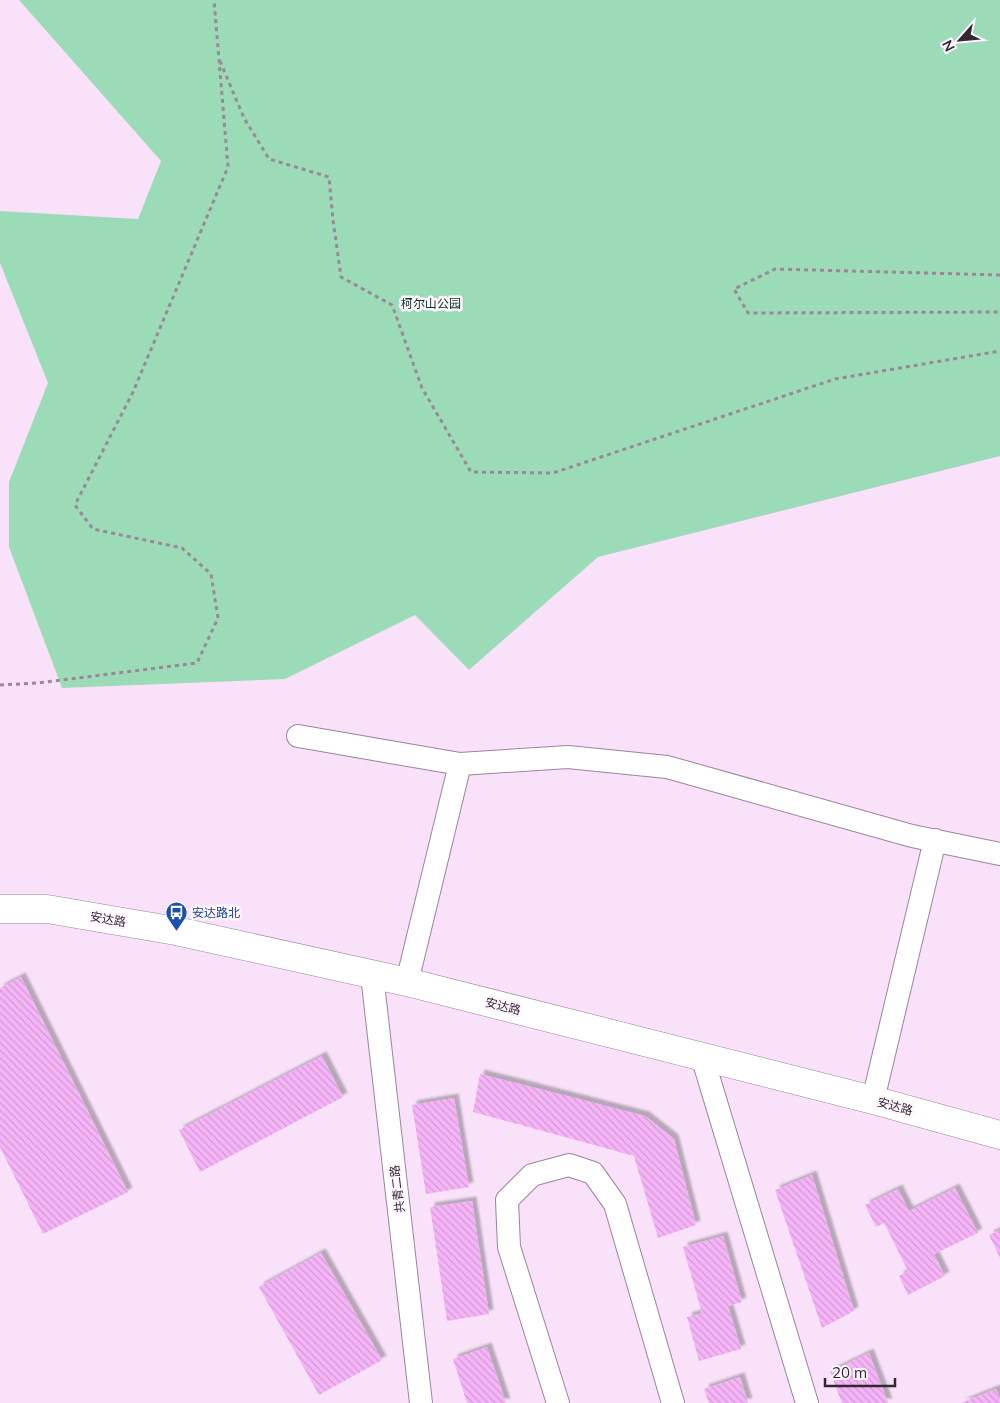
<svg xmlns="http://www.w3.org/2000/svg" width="1000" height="1403" viewBox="0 0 1000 1403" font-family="Mulish,'Noto Sans SC',sans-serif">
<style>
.park{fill:#9cdbb8}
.building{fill:url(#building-back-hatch);filter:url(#shadow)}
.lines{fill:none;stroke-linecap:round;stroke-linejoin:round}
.minor-casing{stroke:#9a859a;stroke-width:24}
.tertiary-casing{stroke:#9a859a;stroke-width:29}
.path{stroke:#988898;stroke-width:3;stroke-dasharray:4 4;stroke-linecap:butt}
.minor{stroke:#fff;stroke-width:22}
.tertiary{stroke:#fff;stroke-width:28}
.labels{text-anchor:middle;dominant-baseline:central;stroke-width:5;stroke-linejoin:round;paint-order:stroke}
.park-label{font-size:12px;fill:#0b3522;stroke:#fef4fe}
.transit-label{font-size:12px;fill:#164399;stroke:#fef4fe;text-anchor:start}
.street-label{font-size:12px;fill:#312831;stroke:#fef4fe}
</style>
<defs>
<pattern id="building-back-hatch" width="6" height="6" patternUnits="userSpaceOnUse" patternTransform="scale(1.25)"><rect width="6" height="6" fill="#f5b4f7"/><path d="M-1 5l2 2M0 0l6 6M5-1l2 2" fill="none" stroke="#d29bd4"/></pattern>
<filter id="shadow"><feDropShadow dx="4.5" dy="-4.5" stdDeviation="1" flood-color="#0004"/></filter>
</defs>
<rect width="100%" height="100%" fill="#f9e2f9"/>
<path class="park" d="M19,0H1000V456L598,557L469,670L415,615L285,679L62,688L9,547V482L48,383L0,263V211L138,219L161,161Z"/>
<path class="building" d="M21,977L128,1192L43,1234L0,1147V988Z
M322,1056L343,1097L200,1172L179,1130Z
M480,1074L645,1116L674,1139L696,1225L658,1238L634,1156L473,1112Z
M454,1098L469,1187L426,1194L412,1105Z
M812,1175L854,1311L822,1328L775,1190Z
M955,1188L978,1233L934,1254L945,1276L908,1295L899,1276L908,1271L884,1223L876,1227L865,1205L898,1189L909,1211Z
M472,1201L489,1314L447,1321L430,1207Z
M1000,1230V1258L989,1235Z
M723,1236L742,1302L728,1306L741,1349L699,1361L687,1317L702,1313L683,1247Z
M321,1253L382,1360L319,1395L259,1287Z
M487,1347L506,1403H467L453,1359Z
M869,1353L888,1403H842L830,1372Z
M740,1377L748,1403H709L704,1389Z
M996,1389L1000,1398V1403H961Z"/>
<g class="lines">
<defs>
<path id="minor" d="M298,736L460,764
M372,975L421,1403
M407,982L460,764L568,757L667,767L912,836L1000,854
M702,1056L807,1403
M873,1100L935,840
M558,1403L509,1247L507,1200L532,1175L569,1165L593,1173L615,1204L673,1403"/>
<path id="tertiary" d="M0,909H47L176,931L407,982L873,1100L1000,1135"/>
</defs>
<use href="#minor" class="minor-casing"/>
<use href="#tertiary" class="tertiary-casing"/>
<path class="path" d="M220,61L244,118L269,159L329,177L333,220L341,277L392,305L422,388L471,472L553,473L835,379L1000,351
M1000,275L775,269L734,289L748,313L1000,312
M0,685L38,683L197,663L218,618L211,574L182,548L93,529L75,505L133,392L228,167L214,0"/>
<use href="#minor" class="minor"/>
<use href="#tertiary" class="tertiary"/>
</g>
<defs>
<symbol id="bus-pin" viewBox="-11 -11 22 30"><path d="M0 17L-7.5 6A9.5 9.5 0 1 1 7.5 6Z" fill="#1a4fb4" stroke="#fef4fe"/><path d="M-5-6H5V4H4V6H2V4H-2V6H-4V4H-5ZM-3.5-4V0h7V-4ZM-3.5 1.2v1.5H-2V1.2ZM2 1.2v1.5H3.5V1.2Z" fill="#fff"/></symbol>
</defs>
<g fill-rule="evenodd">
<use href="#bus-pin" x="164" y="900" width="25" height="34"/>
</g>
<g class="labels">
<g class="park-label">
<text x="431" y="303">柯尔山公园</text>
</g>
<g class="transit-label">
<text x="192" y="912">安达路北</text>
</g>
<g class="street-label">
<text transform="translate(108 919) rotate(10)">安达路</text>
<text transform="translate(503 1006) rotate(14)">安达路</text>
<text transform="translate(895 1106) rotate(15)">安达路</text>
<text transform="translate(397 1189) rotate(-97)">共青二路</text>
</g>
</g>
<g transform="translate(960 40) rotate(243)" stroke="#fef4fe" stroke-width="4" paint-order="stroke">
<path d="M0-4L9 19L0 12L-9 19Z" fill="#312831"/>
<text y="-8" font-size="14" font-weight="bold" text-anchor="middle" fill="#312831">N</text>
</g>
<path d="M825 1378v8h70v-8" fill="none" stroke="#312831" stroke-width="2.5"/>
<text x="832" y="1378" font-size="15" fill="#312831" stroke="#fef4fe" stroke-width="4" paint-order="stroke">20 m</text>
</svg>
